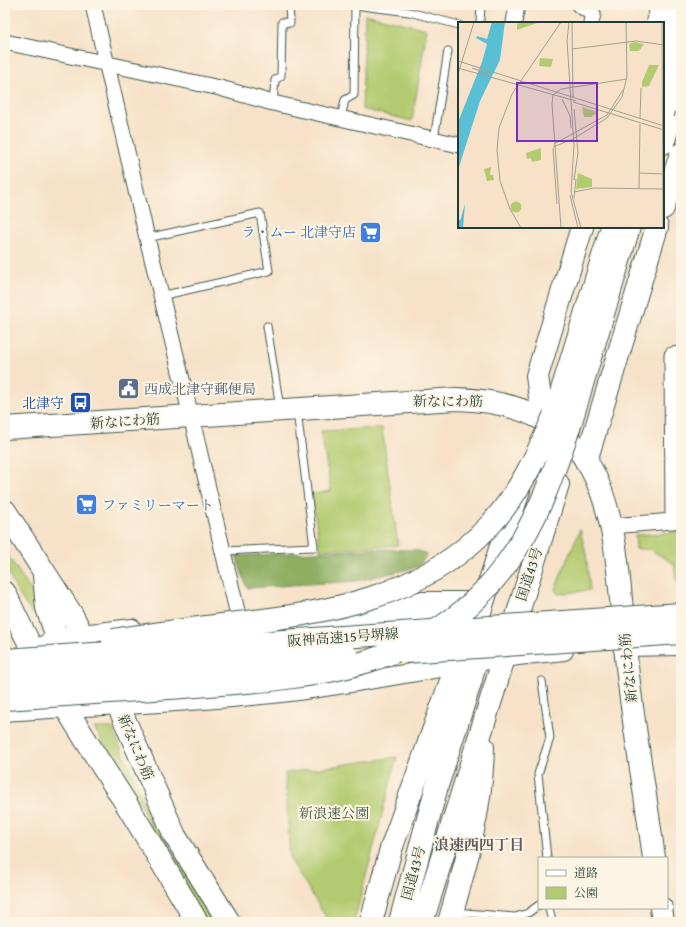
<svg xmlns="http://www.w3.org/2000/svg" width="686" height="927" viewBox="0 0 686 927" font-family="'Gentium Book Plus','Noto Serif JP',serif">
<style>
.green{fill:#b3cb70;stroke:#698452}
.forest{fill:#8eaf62;stroke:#56764b}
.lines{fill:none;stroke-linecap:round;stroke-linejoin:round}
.service-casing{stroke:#3f564a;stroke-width:9}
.minor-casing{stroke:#3f564a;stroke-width:17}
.tertiary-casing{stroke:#3f564a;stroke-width:20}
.primary-casing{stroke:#3f564a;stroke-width:24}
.trunk-casing{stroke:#3f564a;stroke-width:24}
.motorway-casing{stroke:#3f564a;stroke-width:24}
.service{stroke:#fff;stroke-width:7}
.minor{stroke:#fff;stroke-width:15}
.tertiary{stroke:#fff;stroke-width:18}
.primary{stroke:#fff;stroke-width:22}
.trunk{stroke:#fff;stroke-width:22}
.motorway{stroke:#fff;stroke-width:22}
.rail{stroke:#1f3d34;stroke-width:3}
.trunk-bridge-casing{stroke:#3f564a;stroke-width:24;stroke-linecap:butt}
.motorway-bridge-casing{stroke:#3f564a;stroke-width:24;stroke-linecap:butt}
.trunk-bridge{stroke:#fff;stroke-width:22}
.motorway-bridge{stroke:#fff;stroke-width:22}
.labels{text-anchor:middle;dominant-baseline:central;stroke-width:4;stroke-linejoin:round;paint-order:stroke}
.shop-label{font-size:14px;fill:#366cbe;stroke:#fcf5e5;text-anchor:end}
.service-label{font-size:14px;fill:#4e5e75;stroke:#fcf5e5;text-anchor:start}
.street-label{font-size:14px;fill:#1f3d34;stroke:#fcf5e5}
.transit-label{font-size:14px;fill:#164399;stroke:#fcf5e5;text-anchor:end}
.park-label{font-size:14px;fill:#3d5940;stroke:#fcf5e5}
.neighbourhood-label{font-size:15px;font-weight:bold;fill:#5c5b61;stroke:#fcf5e5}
.inset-road{fill:none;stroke:#a1a08d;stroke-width:1}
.view{fill:#7b2cbf;fill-opacity:0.15;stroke:#7b2cbf;stroke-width:2}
.inset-edge{fill:none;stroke:#1f3d34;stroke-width:2}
</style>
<rect width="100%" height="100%" fill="#fcf5e5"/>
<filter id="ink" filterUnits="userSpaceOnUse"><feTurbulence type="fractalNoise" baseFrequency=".025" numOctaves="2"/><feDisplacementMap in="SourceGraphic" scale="8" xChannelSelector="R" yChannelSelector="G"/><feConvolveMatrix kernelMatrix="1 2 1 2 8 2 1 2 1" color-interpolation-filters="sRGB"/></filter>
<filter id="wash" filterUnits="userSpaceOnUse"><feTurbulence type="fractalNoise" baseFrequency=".012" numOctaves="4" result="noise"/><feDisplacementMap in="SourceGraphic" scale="16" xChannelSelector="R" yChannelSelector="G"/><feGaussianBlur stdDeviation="0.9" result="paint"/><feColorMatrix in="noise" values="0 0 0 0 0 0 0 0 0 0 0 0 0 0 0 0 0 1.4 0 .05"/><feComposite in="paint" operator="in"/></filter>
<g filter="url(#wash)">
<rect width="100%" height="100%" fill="#f7e2c9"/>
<path class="green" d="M365,14L427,29L412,121L362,109Z
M382,428L398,545L320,550L312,494L331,491L321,431Z
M580,529L586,554L590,590L558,594L555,589Z
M681,532V580H676L674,564L649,549H636L635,535Z
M5,551L30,589L41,612L32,613C18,596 5,573 5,551Z
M94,728H112L143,799L180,864L216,922H205L164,854L139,801Z
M397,757L354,922H329L290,859L285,773Z"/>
<path class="forest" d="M374,549L416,550L428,554L418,567L357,581L247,588L236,556Z"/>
</g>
<g filter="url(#ink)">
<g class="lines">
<defs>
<path id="service" d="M354,5L409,12L459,25
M480,23L481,5
M273,103L275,80L281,76L282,22L290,23L289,5
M341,118L345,100L354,95L355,6
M434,139L448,51
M147,238L260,213L269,271L161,296
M267,326L280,408
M223,551L314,547L297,411
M542,681L550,738L538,774L547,858
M549,908L552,922
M454,912L515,917L528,913L539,905"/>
<path id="minor" d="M93,5L147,238L191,416L242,632
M579,5L593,14L591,23
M514,23L517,5
M5,42L220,88L273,103L459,145
M611,526L673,521L672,355L681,354"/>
<path id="tertiary" d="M241,632L389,621L457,619
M622,647L681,646
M33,652L57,637L132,628
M5,712C102,705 201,703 298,691C387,679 475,659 564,651"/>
<path id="primary" d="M5,428L456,399C629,404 613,548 628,675C635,736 646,797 654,858
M5,511L72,615L118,705L175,836L229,922
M44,575L47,608L57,637L61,674
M5,593C38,668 83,736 127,805C151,844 174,883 197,922
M661,908L663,922"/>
<path id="trunk" d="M663,143L679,93
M663,208L681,154
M543,420L537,376L582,227
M586,461L657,227
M366,623L391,606L416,603H482
M371,922L391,849L457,664L471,632
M400,922L437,786L471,680L475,662L478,618L519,490
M422,922L558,484
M449,922C466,865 482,807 483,747"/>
<path id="motorway" d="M554,416L612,227
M569,428L629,227"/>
</defs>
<use href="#service" class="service-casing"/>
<use href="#minor" class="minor-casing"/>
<use href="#tertiary" class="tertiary-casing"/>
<use href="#primary" class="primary-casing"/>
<use href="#trunk" class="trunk-casing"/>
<use href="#motorway" class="motorway-casing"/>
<use href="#service" class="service"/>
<use href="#minor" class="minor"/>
<use href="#tertiary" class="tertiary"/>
<use href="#primary" class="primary"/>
<use href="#trunk" class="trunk"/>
<use href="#motorway" class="motorway"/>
<path class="rail" d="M648,5L681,28
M677,5L681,7"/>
<defs>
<path id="trunk-bridge" d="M658,23L662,5"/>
<path id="motorway-bridge" d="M663,58L679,5
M663,114L681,52
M113,640C152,634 191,629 230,624C325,613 422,599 490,525C519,494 537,455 554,416
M405,652L681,633
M5,660L681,614
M5,679L347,656
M5,699C65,695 125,691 184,687C308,678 428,673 507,563C537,522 553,475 569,428"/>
</defs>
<use href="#trunk-bridge" class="trunk-bridge-casing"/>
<use href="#motorway-bridge" class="motorway-bridge-casing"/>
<use href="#trunk-bridge" class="trunk-bridge"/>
<use href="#motorway-bridge" class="motorway-bridge"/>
</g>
</g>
<defs>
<symbol id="supermarket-square" viewBox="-11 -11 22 22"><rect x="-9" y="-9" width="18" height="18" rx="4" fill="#3f7fe0" stroke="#fcf5e5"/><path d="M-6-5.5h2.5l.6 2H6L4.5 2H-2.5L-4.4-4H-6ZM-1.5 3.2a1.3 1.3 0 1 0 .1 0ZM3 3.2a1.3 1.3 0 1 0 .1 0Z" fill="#fff"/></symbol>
<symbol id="civic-square" viewBox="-11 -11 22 22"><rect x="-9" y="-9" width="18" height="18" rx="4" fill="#5c6f8a" stroke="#fcf5e5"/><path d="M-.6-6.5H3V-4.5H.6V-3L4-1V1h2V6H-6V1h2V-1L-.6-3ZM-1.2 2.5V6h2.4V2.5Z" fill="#fff"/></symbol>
<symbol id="bus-square" viewBox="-11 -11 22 22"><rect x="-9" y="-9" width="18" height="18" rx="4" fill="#1a4fb4" stroke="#fcf5e5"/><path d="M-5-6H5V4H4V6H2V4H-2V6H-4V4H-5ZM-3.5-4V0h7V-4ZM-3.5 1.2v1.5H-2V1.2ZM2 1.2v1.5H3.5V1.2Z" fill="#fff"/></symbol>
</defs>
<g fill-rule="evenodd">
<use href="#supermarket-square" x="358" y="220" width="25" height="25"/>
<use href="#civic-square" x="116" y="376" width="25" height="25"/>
<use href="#bus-square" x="68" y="390" width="25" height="25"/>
<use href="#supermarket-square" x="74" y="492" width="25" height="25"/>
</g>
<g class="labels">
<g class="shop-label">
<text x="356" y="232">ラ・ムー 北津守店</text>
<text x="102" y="505" text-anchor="start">ファミリーマート</text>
</g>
<g class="service-label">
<text x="144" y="389">西成北津守郵便局</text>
</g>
<g class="street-label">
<text x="448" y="401">新なにわ筋</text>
<text transform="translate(125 421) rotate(-4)">新なにわ筋</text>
<text transform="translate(529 574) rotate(-72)">国道43号</text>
<text transform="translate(343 637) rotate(-4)">阪神高速15号堺線</text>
<text transform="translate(628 668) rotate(-96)">新なにわ筋</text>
<text transform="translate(136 747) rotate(67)">新なにわ筋</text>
<text transform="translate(413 873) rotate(-75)">国道43号</text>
</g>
<g class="transit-label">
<text x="64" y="403">北津守</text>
</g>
<g class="park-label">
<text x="334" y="813">新浪速公園</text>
</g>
<g class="neighbourhood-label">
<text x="479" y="844">浪速西四丁目</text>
</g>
</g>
<g transform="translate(458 22)">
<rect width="206" height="206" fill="#f7e2c9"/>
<path d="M63,0H82L59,8V2ZM177,20L186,22L181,29H172L171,22ZM82,36L95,37L93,45L81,44ZM191,43H201L191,64L184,65V60ZM124,85L140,90L133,95H126ZM83,126V138L74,140L73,136L69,137L68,131ZM33,145L32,153H35L36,158L29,159L26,147ZM120,151L134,157V165L118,167ZM52.5 185a5.5 5.5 0 1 1 11 0a5.5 5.5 0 1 1-11 0Z" fill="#b3cb70"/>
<path d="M34,0H47L42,38L22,79L0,148V100L24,40L29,22L18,16L19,14L29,17ZM7,182L5,206H0V194L2,199Z" fill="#58bfd5"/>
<path class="inset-road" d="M111,0L109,19L116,124L113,170L123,206M114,0L115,75M204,0L205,206M114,27L178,19L206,23M0,39L206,104M0,46L118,79M14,46L31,52M0,52L16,0M104,77L112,94M115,80L206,108M116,87L120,131L116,158M112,94L113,106M182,96L183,66M96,122L149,93L165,68M95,125L115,117L149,96L164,75L169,54L168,0M95,126L99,182M182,151L204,152M181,167L182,102M116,170L136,166L205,167M112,173L120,206M116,176L118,157M63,206L52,187L42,159L39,128L41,106L54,72L103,0M103,206L94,82L95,73L103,67L169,57"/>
<path class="view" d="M59,61H139V119H59Z"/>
<rect width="206" height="206" class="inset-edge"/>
</g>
<rect width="686" height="927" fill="none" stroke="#fcf5e5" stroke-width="20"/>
<rect x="538" y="857" width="130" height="52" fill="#fcf5e5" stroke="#a4ab9e"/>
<rect x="546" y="870" width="20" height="6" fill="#ffffff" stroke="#a4ab9e"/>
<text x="574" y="877" font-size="12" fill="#1f3d34">道路</text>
<rect x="546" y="887" width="20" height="12" fill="#b3cb70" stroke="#a4ab9e"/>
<text x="574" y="897" font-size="12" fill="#1f3d34">公園</text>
</svg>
